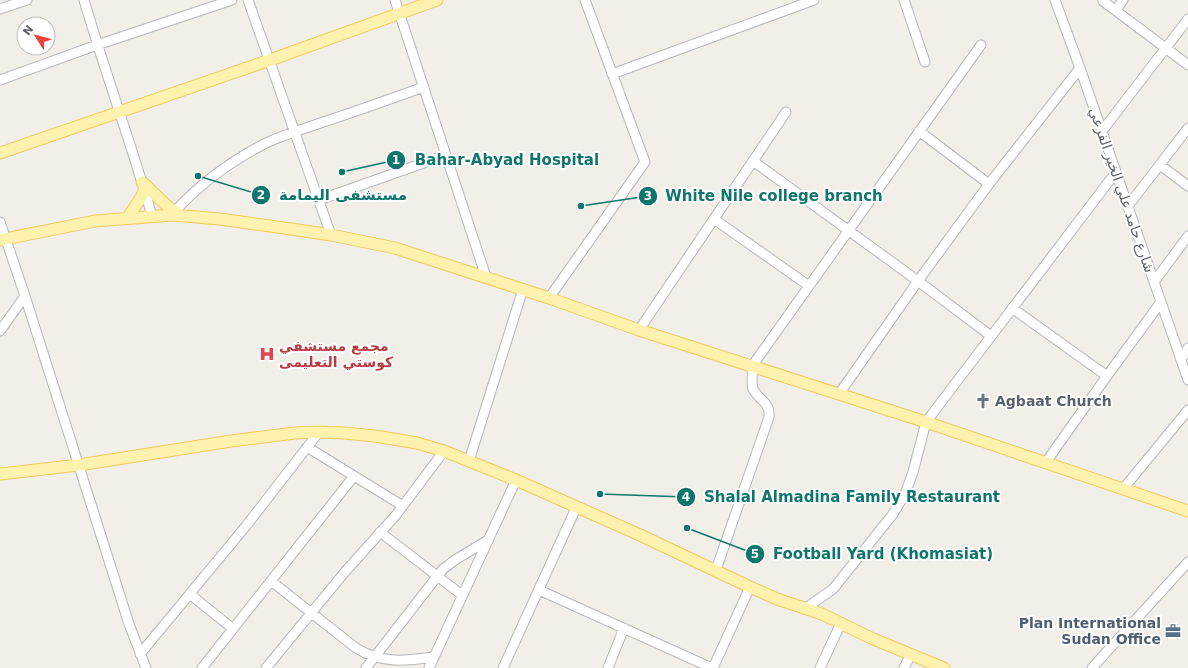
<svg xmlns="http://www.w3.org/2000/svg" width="1188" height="668" viewBox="0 0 1188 668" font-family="'DejaVu Sans',Vazirmatn,sans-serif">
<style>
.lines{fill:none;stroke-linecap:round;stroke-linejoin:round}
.minor-casing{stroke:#b5b8bc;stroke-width:11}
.major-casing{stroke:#f2c960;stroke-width:13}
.minor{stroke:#fff;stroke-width:9}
.major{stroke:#fff2af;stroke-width:11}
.labels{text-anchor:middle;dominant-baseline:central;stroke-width:4;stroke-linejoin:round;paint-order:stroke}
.street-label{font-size:14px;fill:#5f6368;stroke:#fff}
.health-label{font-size:14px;font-weight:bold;fill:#be3a42;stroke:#fff;text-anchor:start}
.worship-label{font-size:14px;font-weight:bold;fill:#5b616d;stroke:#fff;text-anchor:start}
.service-label{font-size:14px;font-weight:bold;fill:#4e5e75;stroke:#fff;text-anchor:end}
.leader{fill:none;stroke:#0f766e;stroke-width:1.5}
.callout-dot{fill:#0f766e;stroke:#fff;stroke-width:1.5}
.mark-label{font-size:12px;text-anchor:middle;font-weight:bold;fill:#fff}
.callout-label{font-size:15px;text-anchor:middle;font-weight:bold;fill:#0f766e;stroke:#fff;stroke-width:4;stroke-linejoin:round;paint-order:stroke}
</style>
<rect width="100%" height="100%" fill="#f1efe8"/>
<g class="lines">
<defs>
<path id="minor" d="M84,0C105,72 131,143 152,216
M248,0L331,235
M395,0L486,277
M904,0L925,62
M1055,0L1080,68L1188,380
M1103,1L1188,65
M0,9L27,0
M1116,10L1123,0
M612,74L814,0
M0,80L97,45L232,0
M919,131L989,184
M1102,131L1188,19
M753,161L918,281L991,336
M1160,165L1188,186
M319,200L446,155
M1128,206L1188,128
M174,212C199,185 231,161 264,144C282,135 304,129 323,122C357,111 390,99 424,87
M714,219L809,286
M0,222L25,296L129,624L146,668
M1154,282L1188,236
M549,298L645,162L585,0
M1012,308L1107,376
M639,330L786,112
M0,331L25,296
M1181,359L1188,348
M839,394L918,281L989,184L1080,68
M307,447L403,506
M469,461L523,289
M1046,462L1107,376L1161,302
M1123,489L1188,410
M380,532L462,595
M716,570L769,417C771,403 758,399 753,389C751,385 753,371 752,366L981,45
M271,581L356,648C382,664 405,661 434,657
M539,590L712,668
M191,595L232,628
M806,608L833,589L893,514L905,494L913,472L926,422L1116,172
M140,654L246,526L319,432
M202,668L354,476
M266,668L344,573L396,515L444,451
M366,668L443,569L455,560L488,540
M429,668L516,480
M503,668L576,508
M608,668L624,628
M713,668L750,587
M820,668L841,623
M904,668L911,654
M1092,668L1188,562"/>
<path id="major" d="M0,153L270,60L437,0
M142,182L165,204L179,215
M128,217L142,196L145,188
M0,240L95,221L173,215L220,219L298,230L331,235L395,248L549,298L639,330L926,422L1188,511
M0,474L79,465L231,441L295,433L319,432L344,433L375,436L417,443L444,451L516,480L640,535L750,587L777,599L822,614L871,638L944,668"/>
</defs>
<use href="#minor" class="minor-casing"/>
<use href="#major" class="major-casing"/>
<use href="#minor" class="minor"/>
<use href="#major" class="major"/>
</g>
<defs>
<symbol id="hospital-bare" viewBox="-9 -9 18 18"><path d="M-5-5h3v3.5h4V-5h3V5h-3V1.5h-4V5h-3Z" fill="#e0444e" stroke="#fff" stroke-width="2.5" paint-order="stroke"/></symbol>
<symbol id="church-bare" viewBox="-9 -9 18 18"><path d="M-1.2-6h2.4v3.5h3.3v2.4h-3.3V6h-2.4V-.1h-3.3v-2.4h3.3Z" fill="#6b7280" stroke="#fff" stroke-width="2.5" paint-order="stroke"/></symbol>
<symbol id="office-bare" viewBox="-9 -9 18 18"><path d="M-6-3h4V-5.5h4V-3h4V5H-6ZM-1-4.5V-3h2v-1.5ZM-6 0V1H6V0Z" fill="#5c6f8a" stroke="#fff" stroke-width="2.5" paint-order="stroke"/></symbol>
</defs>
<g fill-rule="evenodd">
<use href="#hospital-bare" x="256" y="343" width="22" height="22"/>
<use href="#church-bare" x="972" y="390" width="22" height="22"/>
<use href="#office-bare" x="1162" y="620" width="22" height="22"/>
</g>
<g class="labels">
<g class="street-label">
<text transform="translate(1122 190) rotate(71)">شارع حامد علي الخير الفرعي</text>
</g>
<g class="health-label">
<text x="279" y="346">مجمع مستشفي<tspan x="279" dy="16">كوستي التعليمى</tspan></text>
</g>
<g class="worship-label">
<text x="995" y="401">Agbaat Church</text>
</g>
<g class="service-label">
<text x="1161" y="623">Plan International<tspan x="1161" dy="16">Sudan Office</tspan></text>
</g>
</g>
<path class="leader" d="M342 172L396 160M198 176L261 195M581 206L648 196M600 494L686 497M687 528L755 554"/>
<g class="callout-dot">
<circle cx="342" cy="172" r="4"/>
<circle cx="198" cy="176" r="4"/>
<circle cx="581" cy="206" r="4"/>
<circle cx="600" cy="494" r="4"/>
<circle cx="687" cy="528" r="4"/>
<circle cx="396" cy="160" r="10"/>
<circle cx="261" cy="195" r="10"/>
<circle cx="648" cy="196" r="10"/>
<circle cx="686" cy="497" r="10"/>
<circle cx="755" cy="554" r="10"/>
</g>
<g class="mark-label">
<text x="396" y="164">1</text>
<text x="261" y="199">2</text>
<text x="648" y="200">3</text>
<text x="686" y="501">4</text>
<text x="755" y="558">5</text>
</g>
<g class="callout-label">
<text x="507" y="165">Bahar-Abyad Hospital</text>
<text x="343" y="200">مستشفى اليمامة</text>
<text x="774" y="201">White Nile college branch</text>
<text x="852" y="502">Shalal Almadina Family Restaurant</text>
<text x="883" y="559">Football Yard (Khomasiat)</text>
</g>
<g transform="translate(36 36) rotate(306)"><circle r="19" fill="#ffffff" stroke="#bfc1c3"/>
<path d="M0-3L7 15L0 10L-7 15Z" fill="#ea4335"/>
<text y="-6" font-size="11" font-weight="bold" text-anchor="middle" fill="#5f6368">N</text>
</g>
</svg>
